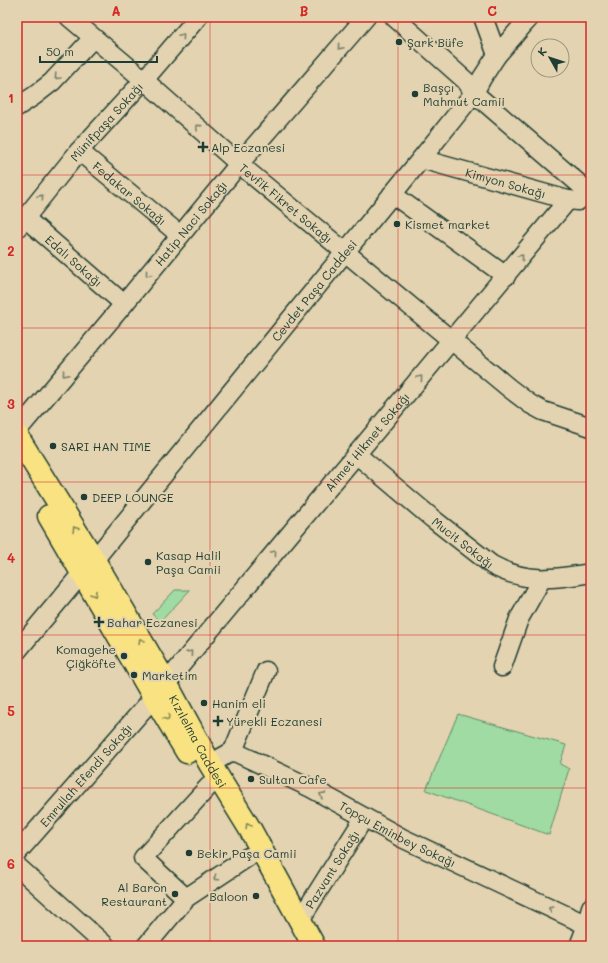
<svg xmlns="http://www.w3.org/2000/svg" width="608" height="963" viewBox="0 0 608 963" font-family="Mali,sans-serif">
<style>
.green{fill:#9fdba2;stroke:#5f8c6b}
.lines{fill:none;stroke-linecap:round;stroke-linejoin:round}
.minor-casing{stroke:#1f3d34;stroke-width:21}
.major-casing{stroke:#1f3d34;stroke-width:25}
.minor{stroke:#e4d3b0;stroke-width:18}
.major{stroke:#f8e281;stroke-width:22}
.oneway{stroke:#78806c}
.oneway2{stroke:#818757}
.grid{fill:none;stroke:#d62828;stroke-width:1;stroke-opacity:0.55}
.poi-dot{fill:#1f3d34;stroke:#e4d3b0;stroke-width:1.5}
.labels{text-anchor:middle;dominant-baseline:central;stroke-width:4;stroke-linejoin:round;paint-order:stroke}
.poi-label{font-size:12px;fill:#1f3d34;stroke:#e4d3b0;text-anchor:start}
.street-label{font-size:12px;fill:#1f3d34;stroke:#e4d3b0}
.neatline{fill:none;stroke:#d62828;stroke-width:1.5}
.grid-label{font-size:13px;text-anchor:middle;font-weight:bold;fill:#d62828}
</style>
<rect width="100%" height="100%" fill="#e4d3b0"/>
<filter id="ink" filterUnits="userSpaceOnUse"><feTurbulence type="fractalNoise" baseFrequency=".025" numOctaves="2"/><feDisplacementMap in="SourceGraphic" scale="8" xChannelSelector="R" yChannelSelector="G"/><feConvolveMatrix kernelMatrix="1 2 1 2 8 2 1 2 1" color-interpolation-filters="sRGB"/></filter>
<g filter="url(#ink)">
<path class="green" d="M175,590H190L160,622L152,614Z
M458,714L566,745L560,764L569,769L549,835L426,790Z"/>
<g class="lines">
<defs>
<g id="minor">
<path id="s1" d="M69,17L144,80L239,164L509,388L530,404L543,411L591,427"/>
<path d="M394,17L466,81L474,93L591,194"/>
<path d="M483,17L497,55"/>
<path d="M17,107L34,96L52,82L93,38"/>
<path id="s2" d="M79,151L180,235"/>
<path id="s3" d="M421,159L568,200L578,201"/>
<path d="M392,194L506,276"/>
<path id="s4" d="M25,218L124,304"/>
<path id="s5" d="M17,228L79,151L144,80L198,17"/>
<path id="s6" d="M17,431L124,304L239,164L366,17"/>
<path id="s7" d="M356,454L433,519L492,565C527,584 553,579 591,573"/>
<path id="s8" d="M94,560L421,159L474,93L482,78L497,55L530,17"/>
<path d="M17,651L82,573"/>
<path d="M502,667L519,619L541,580"/>
<path id="s9" d="M166,683L568,200"/>
<path d="M233,751L266,671"/>
<path id="s10" d="M210,764L233,751L311,788L402,838L591,927"/>
<path id="s11" d="M17,853L154,697"/>
<path d="M17,866L106,946"/>
<path d="M186,898L143,858L209,786"/>
<path id="s12" d="M300,920L364,818"/>
<path d="M146,946L186,898L248,857"/>
<path d="M579,946L587,925L591,907"/>
</g>
<g id="major">
<path id="s13" d="M17,436L94,560L166,683L210,764L250,829L314,946"/>
<path d="M49,516L154,697L187,752"/>
</g>
</defs>
<use href="#minor" class="minor-casing"/>
<use href="#major" class="major-casing"/>
<use href="#minor" class="minor"/>
<use href="#major" class="major"/>
</g>
<defs><path id="oneway-chevron" d="M-2-3.5L2.5 0L-2 3.5" fill="none" stroke-width="1.6" stroke-linecap="round" stroke-linejoin="round"/></defs>
<g class="oneway">
<use href="#oneway-chevron" transform="translate(182 36) rotate(-49)"/>
<use href="#oneway-chevron" transform="translate(340 47) rotate(131)"/>
<use href="#oneway-chevron" transform="translate(57 77) rotate(133)"/>
<use href="#oneway-chevron" transform="translate(198 127) rotate(-139)"/>
<use href="#oneway-chevron" transform="translate(41 197) rotate(-51)"/>
<use href="#oneway-chevron" transform="translate(521 257) rotate(-50)"/>
<use href="#oneway-chevron" transform="translate(148 274) rotate(129)"/>
<use href="#oneway-chevron" transform="translate(65 374) rotate(130)"/>
<use href="#oneway-chevron" transform="translate(420 378) rotate(-50)"/>
<use href="#oneway-chevron" transform="translate(274 553) rotate(-50)"/>
<use href="#oneway-chevron" transform="translate(190 653) rotate(-50)"/>
<use href="#oneway-chevron" transform="translate(322 795) rotate(-151)"/>
<use href="#oneway-chevron" transform="translate(216 878) rotate(146)"/>
<use href="#oneway-chevron" transform="translate(551 909) rotate(-154)"/>
</g>
<g class="oneway2">
<use href="#oneway-chevron" transform="translate(75 529) rotate(-122)"/>
<use href="#oneway-chevron" transform="translate(94 594) rotate(60)"/>
<use href="#oneway-chevron" transform="translate(141 641) rotate(-120)"/>
<use href="#oneway-chevron" transform="translate(167 718) rotate(58)"/>
<use href="#oneway-chevron" transform="translate(248 826) rotate(-121)"/>
</g>
</g>
<path class="grid" d="M210,17V946M398,17V946M17,175H591M17,328H591M17,482H591M17,635H591M17,788H591"/>
<g class="poi-dot">
<circle cx="399" cy="42" r="4"/>
<circle cx="415" cy="94" r="4"/>
<path d="M201 141h4v4h4v4h-4v4h-4v-4h-4v-4h4z"/>
<circle cx="397" cy="224" r="4"/>
<circle cx="53" cy="446" r="4"/>
<circle cx="84" cy="497" r="4"/>
<circle cx="148" cy="562" r="4"/>
<path d="M97 616h4v4h4v4h-4v4h-4v-4h-4v-4h4z"/>
<circle cx="124" cy="656" r="4"/>
<circle cx="134" cy="675" r="4"/>
<circle cx="204" cy="703" r="4"/>
<path d="M216 715h4v4h4v4h-4v4h-4v-4h-4v-4h4z"/>
<circle cx="251" cy="779" r="4"/>
<circle cx="189" cy="853" r="4"/>
<circle cx="175" cy="894" r="4"/>
<circle cx="256" cy="896" r="4"/>
</g>
<g class="labels">
<g class="poi-label">
<text x="407" y="42">Şark Büfe</text>
<text x="423" y="87">Başçı<tspan x="423" dy="14">Mahmut Camii</tspan></text>
<text x="211" y="147">Alp Eczanesi</text>
<text x="405" y="224">Kismet market</text>
<text x="61" y="446">SARI HAN TIME</text>
<text x="92" y="497">DEEP LOUNGE</text>
<text x="156" y="555">Kasap Halil<tspan x="156" dy="14">Paşa Camii</tspan></text>
<text x="107" y="622">Bahar Eczanesi</text>
<text x="116" y="649" text-anchor="end">Komagehe<tspan x="116" dy="14">Çiğköfte</tspan></text>
<text x="142" y="675">Marketim</text>
<text x="212" y="703">Hanim eli</text>
<text x="226" y="721">Yürekli Eczanesi</text>
<text x="259" y="779">Sultan Cafe</text>
<text x="197" y="853">Bekir Paşa Camii</text>
<text x="167" y="887" text-anchor="end">Al Baron<tspan x="167" dy="14">Restaurant</tspan></text>
<text x="248" y="896" text-anchor="end">Baloon</text>
</g>
<g class="street-label">
<text stroke="none"><textPath href="#s5" startOffset="139">Münifpaşa Sokağı</textPath></text>
<text stroke="none"><textPath href="#s3" startOffset="88">Kimyon Sokağı</textPath></text>
<text stroke="none"><textPath href="#s2" startOffset="66">Fedakar Sokağı</textPath></text>
<text stroke="none"><textPath href="#s1" startOffset="286">Tevfik Fikret Sokağı</textPath></text>
<text stroke="none"><textPath href="#s6" startOffset="271">Hatip Naci Sokağı</textPath></text>
<text stroke="none"><textPath href="#s4" startOffset="65">Edalı Sokağı</textPath></text>
<text stroke="none"><textPath href="#s8" startOffset="348">Cevdet Paşa Caddesi</textPath></text>
<text stroke="none"><textPath href="#s9" startOffset="314">Ahmet Hikmet Sokağı</textPath></text>
<text stroke="none"><textPath href="#s7" startOffset="139">Mucit Sokağı</textPath></text>
<text stroke="none"><textPath href="#s13" startOffset="355">Kızılelma Caddesi</textPath></text>
<text stroke="none"><textPath href="#s11" startOffset="104">Emrullah Efendi Sokağı</textPath></text>
<text stroke="none"><textPath href="#s10" startOffset="211">Topçu Eminbey Sokağı</textPath></text>
<text stroke="none"><textPath href="#s12" startOffset="60">Pazvant Sokağı</textPath></text>
</g>
</g>
<rect width="608" height="963" fill="none" stroke="#e4d3b0" stroke-width="44"/>
<g transform="translate(550 58) rotate(309)"><circle r="19" fill="#e4d3b0" stroke="#95977e"/>
<path d="M0-3L7 15L0 10L-7 15Z" fill="#1f3d34"/>
<text y="-6" font-size="11" font-weight="bold" text-anchor="middle" fill="#1f3d34">K</text>
</g>
<path d="M40 56v6h117v-6" fill="none" stroke="#1f3d34" stroke-width="2"/>
<text x="46" y="56" font-size="12" fill="#1f3d34" stroke="#e4d3b0" stroke-width="3" paint-order="stroke">50 m</text>
<rect x="22" y="22" width="564" height="919" class="neatline"/>
<g class="grid-label">
<text x="116" y="16">A</text>
<text x="304" y="16">B</text>
<text x="492" y="16">C</text>
<text x="11" y="103">1</text>
<text x="11" y="256">2</text>
<text x="11" y="409">3</text>
<text x="11" y="563">4</text>
<text x="11" y="716">5</text>
<text x="11" y="869">6</text>
</g>
</svg>
